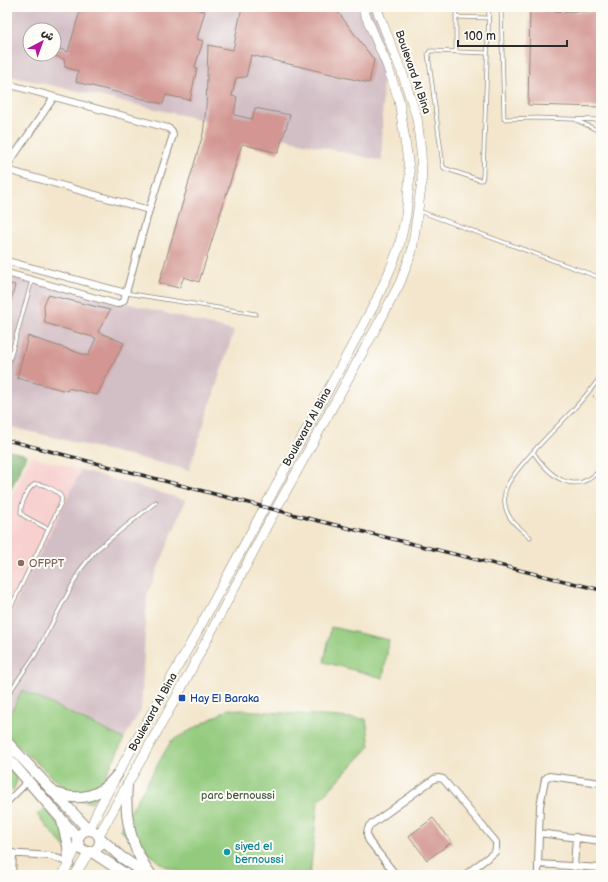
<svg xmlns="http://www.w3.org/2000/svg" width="608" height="882" viewBox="0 0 608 882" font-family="'Balsamiq Sans','Playpen Sans Arabic',sans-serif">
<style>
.built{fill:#f7d0cf}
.industrial{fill:#d2bec5;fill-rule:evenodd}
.green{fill:#93ca7d;stroke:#5f7a54}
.forest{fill:#76ae6c;stroke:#506c4c}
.building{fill:#d39692}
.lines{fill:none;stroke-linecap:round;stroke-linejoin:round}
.service-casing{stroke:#8f887c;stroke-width:4.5}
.minor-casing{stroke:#8f887c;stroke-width:8}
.secondary-casing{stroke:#8f887c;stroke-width:10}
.primary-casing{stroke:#8f887c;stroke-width:12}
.path{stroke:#8f887c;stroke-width:1.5;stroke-dasharray:1 3;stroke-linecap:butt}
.service{stroke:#fff;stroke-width:3}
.minor{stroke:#fff;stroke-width:6}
.secondary{stroke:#fff;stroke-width:9}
.primary{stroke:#fff;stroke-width:10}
.rail-casing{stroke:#2b2b2b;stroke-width:3.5}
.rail{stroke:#fdfcf7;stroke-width:2;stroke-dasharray:6;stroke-linecap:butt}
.education-dot{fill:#8d6e63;stroke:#fdfcf7;stroke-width:1.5}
.transit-dot{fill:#1a4fb4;stroke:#fdfcf7;stroke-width:1.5}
.culture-dot{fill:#0f9aa8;stroke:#fdfcf7;stroke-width:1.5}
.labels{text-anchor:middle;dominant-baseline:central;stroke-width:4;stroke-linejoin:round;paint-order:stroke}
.street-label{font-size:11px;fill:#2b2b2b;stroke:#fdfcf7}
.education-label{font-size:11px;fill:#785e54;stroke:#fdfcf7;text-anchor:start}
.transit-label{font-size:11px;fill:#164399;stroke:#fdfcf7;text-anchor:start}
.park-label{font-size:11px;fill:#4a5b44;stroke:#fdfcf7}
.culture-label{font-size:11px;fill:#0d838f;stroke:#fdfcf7;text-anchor:start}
</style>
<rect width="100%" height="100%" fill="#fdfcf7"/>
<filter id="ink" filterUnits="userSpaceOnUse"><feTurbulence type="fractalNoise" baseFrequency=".025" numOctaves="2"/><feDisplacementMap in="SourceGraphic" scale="8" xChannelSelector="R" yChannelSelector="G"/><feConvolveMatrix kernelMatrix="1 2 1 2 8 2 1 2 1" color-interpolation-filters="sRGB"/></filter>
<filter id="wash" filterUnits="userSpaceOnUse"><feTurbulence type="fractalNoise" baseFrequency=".012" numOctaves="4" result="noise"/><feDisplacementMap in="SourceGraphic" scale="16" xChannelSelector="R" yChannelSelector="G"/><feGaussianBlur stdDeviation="0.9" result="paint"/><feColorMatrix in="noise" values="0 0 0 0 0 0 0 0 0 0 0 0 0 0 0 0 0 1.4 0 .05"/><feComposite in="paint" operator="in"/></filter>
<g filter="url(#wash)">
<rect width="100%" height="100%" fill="#f3e6cc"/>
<path class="built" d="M31,456L81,470L7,620V506Z"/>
<path class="industrial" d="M7,7H383L382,161L7,75ZM30,30H54V54H30Z
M7,272L234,331L189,470L7,426Z
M81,470L186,500L147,595L141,710L124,739L22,690L12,712L7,708V621Z"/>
<path class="green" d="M331,627L389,640L383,678L324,662Z
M22,690L124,739L92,803L78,800L7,736V721Z
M229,709L366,719L370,746L318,802L310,875H188L163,865L120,830L171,741Z
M7,766L12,771L17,781L13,791L7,785Z
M44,808L73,841L67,850L37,815Z"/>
<path class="forest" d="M7,450L27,455L7,497Z"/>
<g id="blocks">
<path class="building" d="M81,7H194L193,9L205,11L197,39L203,41L195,67L197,68L190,100L166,95L163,104L76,82L78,71L65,67L64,59L53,55L55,47L68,52Z
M242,7H333L341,16L374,60L369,83L251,55L246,77L236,78L232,96L237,97L234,115L252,119L255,108L290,115L278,153L242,144L199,282L184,277L179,288L159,283L203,134L206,109L208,45L233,50Z
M530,11L601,12V107L528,105Z
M7,283L15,285L9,309H7Z
M48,295L110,310L98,332L124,343L97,395L68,388L67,391L17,378L28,336L88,356L96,338L45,323L44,305Z
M433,818L452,842L427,860L409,836Z"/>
</g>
</g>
<g filter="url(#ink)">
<use href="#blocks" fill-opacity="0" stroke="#8f887c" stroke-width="1"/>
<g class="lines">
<defs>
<path id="service" d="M456,7V52
M501,7L504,119L538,118L601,120
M456,17L488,18
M487,53L434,51H430L428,54L443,166L444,168L479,180H482L483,175L489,7
M576,120L601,132
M419,211L601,278
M126,293L256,314
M7,369L32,280
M533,452C550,477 575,498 601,469
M530,537C514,524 502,515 505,492C507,475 558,426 571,412C582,400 592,389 601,376
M7,615L61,503C62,499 62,496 59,494C54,489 41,483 35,484C28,488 20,505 21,513L24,516L48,529
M7,696L35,655L81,569L95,551L156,502"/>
<path id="minor" d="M7,84L168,128L172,131L173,135L149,210L124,300L122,302L117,304L7,273
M7,166L54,97
M7,170L149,210
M7,261L126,293
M7,802L28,781
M539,833L601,841
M7,853L51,856L69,863
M538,864L540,806L545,779L549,776L601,783
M574,867L576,837
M12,875L13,853
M396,875L369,841C366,836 366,832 369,826L434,779L438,778L443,779L496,842V847L495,852L465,875
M538,875V864L601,868"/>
<path id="secondary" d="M90,829L98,810L117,775L196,634L374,305L390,270L399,247L406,215L410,175L399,100L387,65L362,7
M99,835L182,687L270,520L381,319L400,283L412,251L422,181L421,151L417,118L403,75L376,7
M63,875L78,844
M75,875L89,852"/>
<path id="primary" d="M7,742L88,829
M7,757L78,838
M127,786C124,819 131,848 151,875
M55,793C81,802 100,797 117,775
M62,821L68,846L69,863
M78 841a11 11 0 1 1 22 0a11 11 0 1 1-22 0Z
M100,838L121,857L148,875
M92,852L127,875"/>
</defs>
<use href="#service" class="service-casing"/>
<use href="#minor" class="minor-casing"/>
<use href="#secondary" class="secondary-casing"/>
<use href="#primary" class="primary-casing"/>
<path class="path" d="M593,396L601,401"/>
<use href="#service" class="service"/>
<use href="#minor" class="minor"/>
<use href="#secondary" class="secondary"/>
<use href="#primary" class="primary"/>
<defs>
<path id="rail" d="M7,440L303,517L601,590"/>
</defs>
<use href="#rail" class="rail-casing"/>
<use href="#rail" class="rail"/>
</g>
</g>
<circle class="education-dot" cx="21" cy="563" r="4"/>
<rect class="transit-dot" x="178" y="694" width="8" height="8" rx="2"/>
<circle class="culture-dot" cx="227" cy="852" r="4"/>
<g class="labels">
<g class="street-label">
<text transform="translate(413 72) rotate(71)">Boulevard Al Bina</text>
<text transform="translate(307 427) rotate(-61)">Boulevard Al Bina</text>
<text transform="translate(153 712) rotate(-61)">Boulevard Al Bina</text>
</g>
<g class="education-label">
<text x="29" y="563">OFPPT</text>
</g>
<g class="transit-label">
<text x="190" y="698">Hay El Baraka</text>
</g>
<g class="park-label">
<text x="238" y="795">parc bernoussi</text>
</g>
<g class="culture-label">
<text x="235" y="846">siyed el<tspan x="235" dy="13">bernoussi</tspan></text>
</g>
</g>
<rect width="608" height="882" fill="none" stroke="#fdfcf7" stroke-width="24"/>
<g transform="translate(42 42) rotate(41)"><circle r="19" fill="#fdfcf7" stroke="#a9a8a5"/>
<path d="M0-3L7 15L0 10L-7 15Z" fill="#b5179e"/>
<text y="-6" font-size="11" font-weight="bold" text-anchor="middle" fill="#2b2b2b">ش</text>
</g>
<path d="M458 40v6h109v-6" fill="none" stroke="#2b2b2b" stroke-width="2"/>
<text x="464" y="40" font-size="12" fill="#2b2b2b" stroke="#fdfcf7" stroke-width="3" paint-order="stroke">100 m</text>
</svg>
